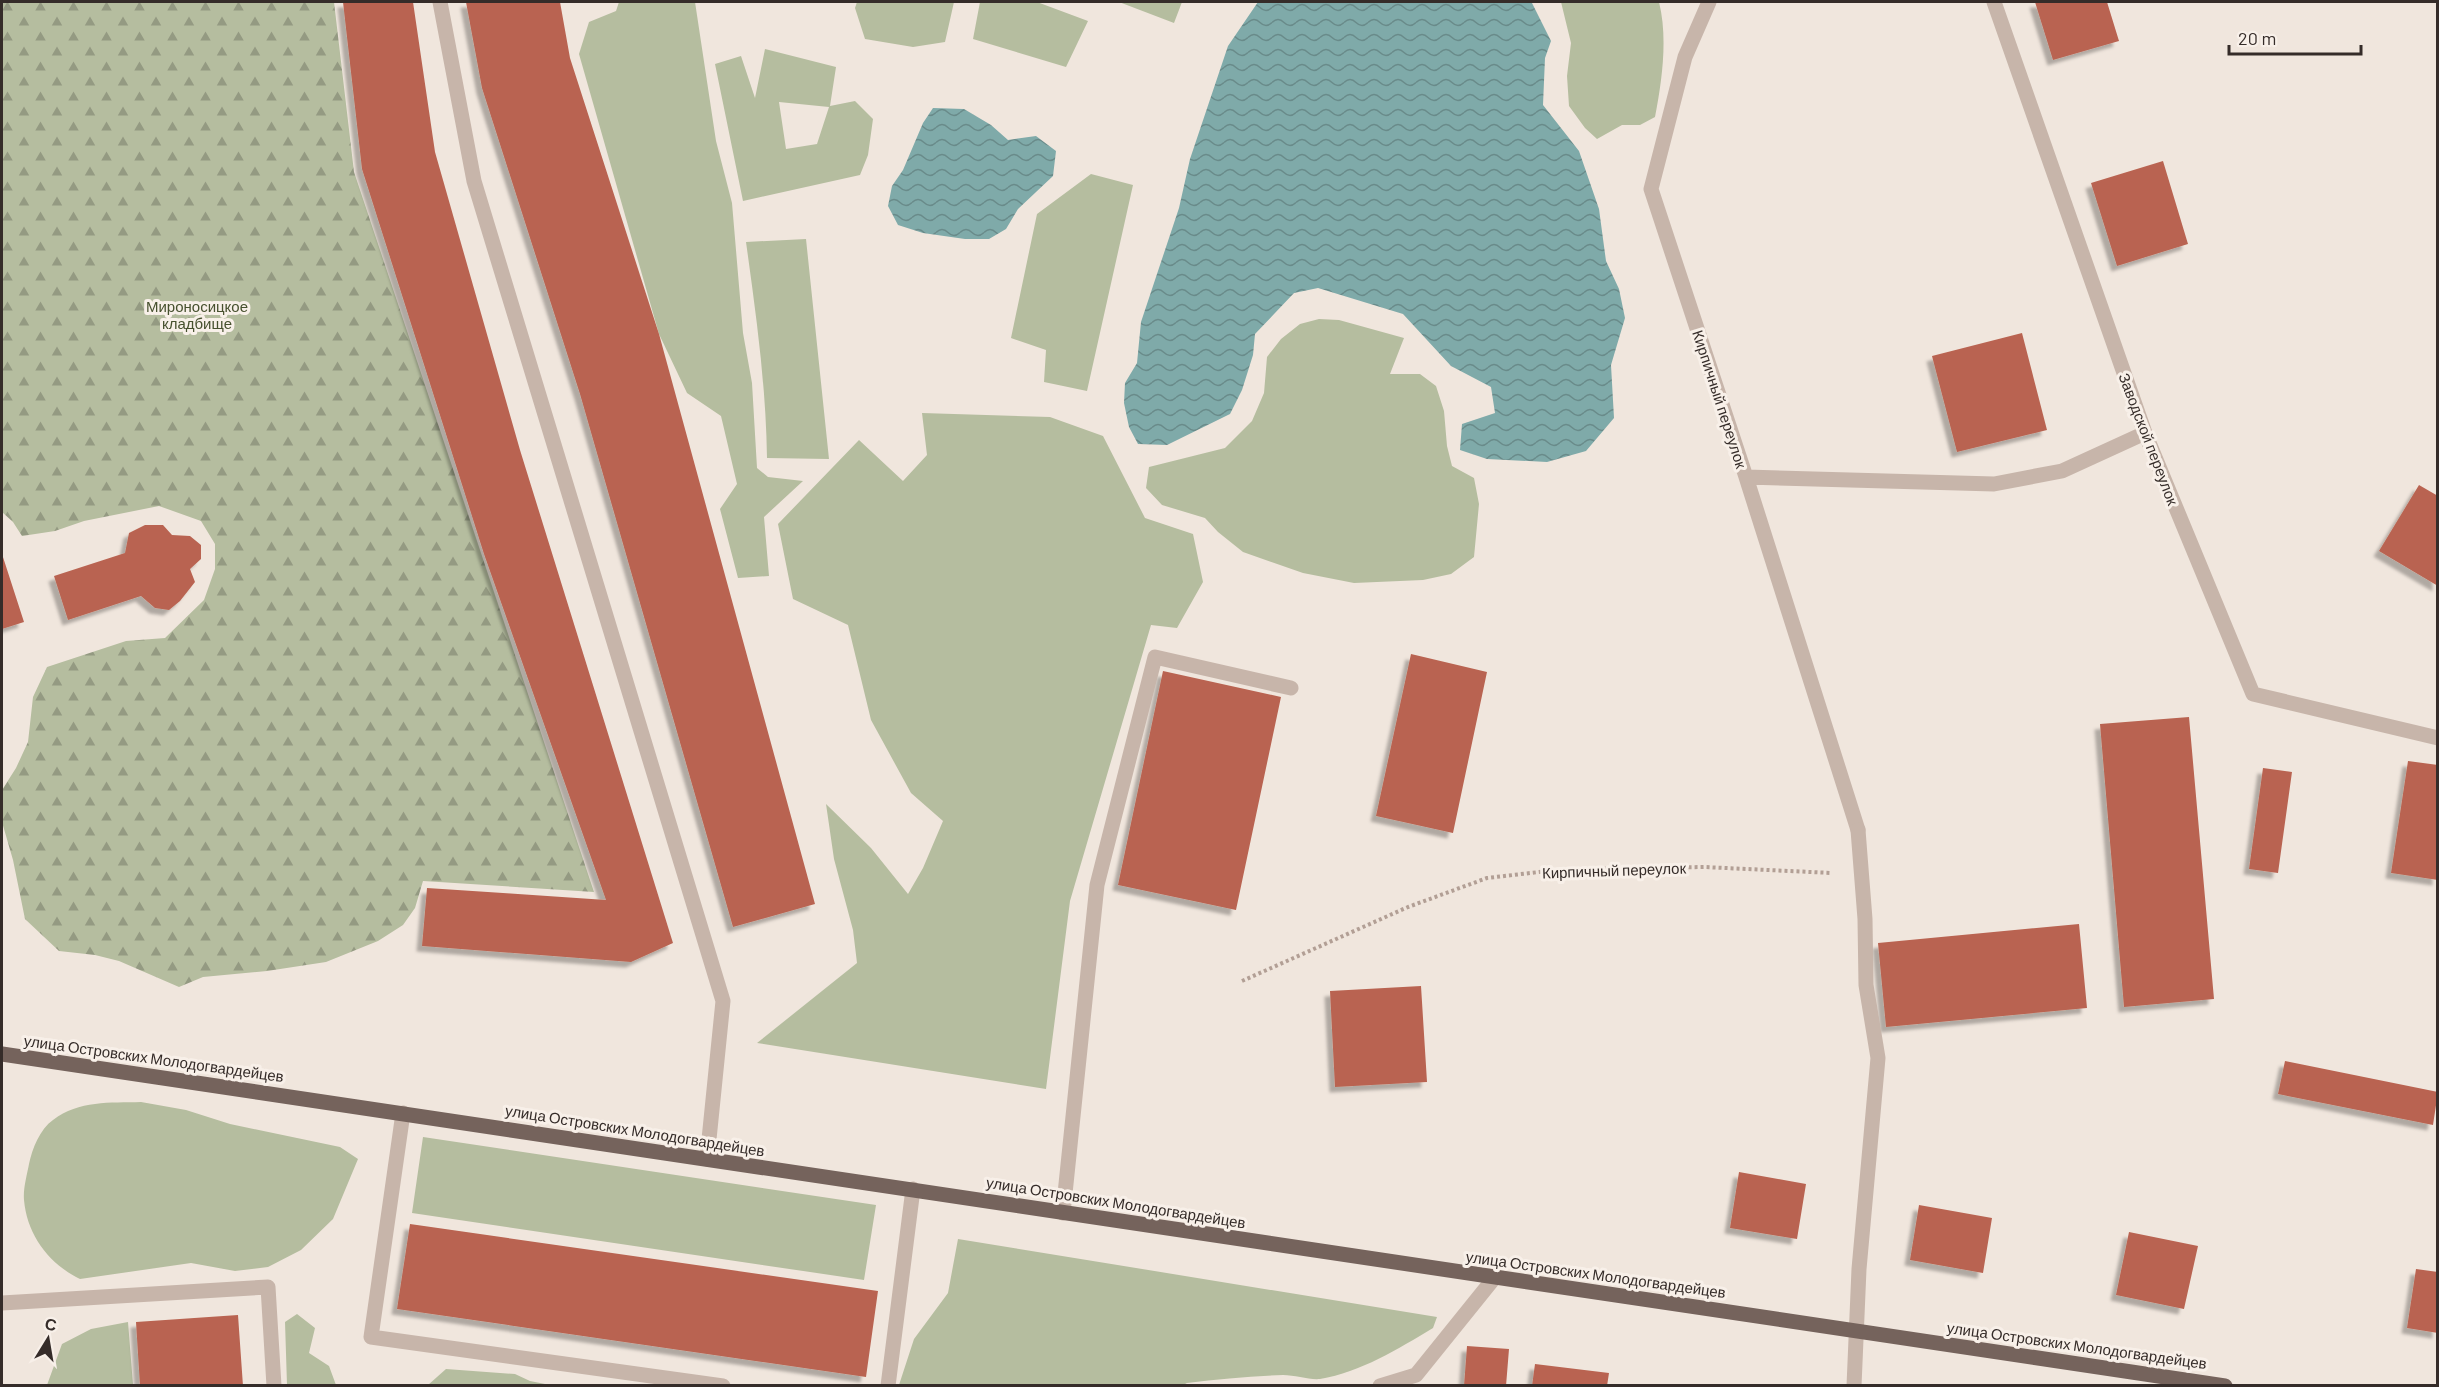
<svg xmlns="http://www.w3.org/2000/svg" width="2439" height="1387" viewBox="0 0 2439 1387" font-family="Barlow,sans-serif">
<style>
.green{fill:#b5bd9f;fill-rule:evenodd}
.forest{fill:url(#forest-firs)}
.water{fill:url(#water-waves)}
.building{fill:#b96451;filter:url(#shadow)}
.lines{fill:none;stroke-linecap:round;stroke-linejoin:round}
.path{stroke:#b29f95;stroke-width:4;stroke-dasharray:3 3;stroke-linecap:butt}
.lane{stroke:#c7b5aa;stroke-width:15}
.street{stroke:#c7b5aa;stroke-width:15}
.primary{stroke:#75635c;stroke-width:15}
.labels{text-anchor:middle;dominant-baseline:central;stroke-width:6;stroke-linejoin:round;paint-order:stroke}
.park-label{font-size:15px;fill:#47512f;stroke:#f8f0e9}
.street-label{font-size:15px;fill:#352c29;stroke:#f8f0e9}
</style>
<defs>
<pattern id="forest-firs" width="22" height="20" patternUnits="userSpaceOnUse" patternTransform="scale(1.5)"><rect width="22" height="20" fill="#b5bd9f"/><path d="M5 1l3.5 6h-7zM16 11l3.5 6h-7z" fill="#949a82"/></pattern>
<pattern id="water-waves" width="16" height="10" patternUnits="userSpaceOnUse" patternTransform="scale(1.5)"><rect width="16" height="10" fill="#7faaa9"/><path d="M0 5q4-4 8 0t8 0" fill="none" stroke="#698b8a"/></pattern>
<filter id="shadow"><feDropShadow dx="-5.5" dy="5.5" stdDeviation="1.5" flood-color="#0004"/></filter>
</defs>
<rect width="100%" height="100%" fill="#f0e6dd"/>
<path class="green" d="M619,2H695L716,141L732,203L743,333L752,383L757,468L768,477L803,481L764,517L769,576L738,578L720,509L737,484L721,416L687,393L659,334L579,54L589,22L616,11Z
M857,2H954L945,42L913,47L865,39L855,8Z
M980,2H1037L1088,21L1066,67L973,39Z
M1119,2H1182L1174,23Z
M1561,2H1659C1668,38 1662,81 1655,117L1640,125H1622L1597,139L1585,128L1569,106L1567,76L1571,43Z
M765,49L836,67L830,106L855,101L873,119L868,155L860,175L743,201L715,64L741,56L755,98ZM779,102L829,107L817,144L786,149Z
M1091,174L1133,185L1087,391L1044,382L1046,350L1011,338L1037,214Z
M806,239L829,459L767,458C766,385 756,314 746,242Z
M1319,319L1339,320L1404,338L1390,374H1420L1436,386L1444,411L1447,446L1452,466L1474,478L1479,504L1474,557L1451,574L1423,580L1354,583L1303,573L1243,552L1218,532L1205,518L1162,505L1146,488L1149,467L1225,448L1252,421L1264,393L1267,357L1281,339L1300,324Z
M922,413L1050,417L1103,436L1145,518L1193,534L1203,582L1177,628L1151,625L1070,901L1046,1089L757,1043L857,963L853,930L834,859L826,804L871,848L908,894L923,868L943,821L911,793L871,720L848,625L793,599L778,524L859,440L903,481L927,455Z
M141,1102L186,1110L230,1124L340,1147L358,1159L333,1219L301,1250L268,1267L235,1271L191,1263L80,1279C49,1264 27,1235 24,1200C23,1188 27,1175 29,1164C32,1149 40,1129 53,1120C79,1100 110,1103 141,1102Z
M423,1137L876,1205L864,1280L412,1213Z
M958,1239L1437,1317L1433,1328C1398,1349 1361,1372 1320,1379C1309,1380 1295,1375 1283,1375C1251,1376 1219,1379 1187,1383L1181,1386L899,1385L914,1339L948,1293Z
M297,1314L315,1328L309,1353L329,1366L336,1385H287L285,1322Z
M128,1322L133,1385H47L62,1344L91,1329Z
M446,1369L515,1374L530,1381L550,1385H428Z"/>
<path class="forest" d="M2,2H334L354,172L594,892L423,881L415,908L403,925L378,941L326,962L267,971L203,977L179,987L119,961L95,955L59,951L25,919L13,860L2,822V790L16,768L28,742L33,697L47,667L126,641L165,638L204,600L215,569V544L201,521L159,506L84,521L55,531L22,536L13,522L2,512Z"/>
<path class="water" d="M1258,2H1530L1532,3L1551,41L1545,58L1543,105L1579,151L1599,209L1606,261L1619,289L1625,318L1611,365L1614,418L1586,451L1547,462L1487,459L1460,450L1462,424L1495,413L1491,387L1451,366L1403,314L1318,288L1294,293L1255,334L1253,355L1242,390L1230,414L1167,445L1138,444L1129,427L1124,403L1125,383L1137,363L1141,322L1179,208L1190,159L1228,46Z
M933,108L964,109L991,125L1008,140L1036,136L1056,151L1053,176L1018,209L1006,229L989,239H965L923,233L898,225L888,206L892,186L903,170L923,123Z"/>
<path class="building" d="M343,2H413L435,152L520,450L673,943L631,962L422,946L427,888L606,900L484,554L362,169Z
M466,2H560L570,58L659,334L815,904L733,927L580,394L482,88Z
M2035,2H2107L2119,41L2053,60Z
M2163,161L2188,244L2117,266L2091,183Z
M2022,333L2047,430L1957,452L1932,356Z
M2419,485L2438,496V586L2379,551Z
M145,525H163L172,535L190,536L201,545V559L190,569L195,582L180,601L169,610L155,608L141,596L68,620L54,576L125,553L129,533Z
M2,554L24,622L2,629Z
M1411,654L1487,672L1453,833L1376,816Z
M1163,671L1281,697L1236,910L1118,885Z
M2189,717L2214,999L2124,1007L2100,724Z
M2408,761L2438,765V880L2391,873Z
M2263,768L2292,772L2278,873L2249,869Z
M2079,924L2087,1008L1886,1027L1878,943Z
M1421,986L1427,1082L1335,1087L1330,991Z
M2285,1061L2438,1092L2433,1125L2278,1094Z
M1739,1172L1806,1184L1797,1239L1730,1228Z
M1919,1205L1992,1218L1983,1273L1910,1260Z
M410,1224L878,1291L866,1377L397,1309Z
M2129,1232L2198,1246L2184,1309L2116,1295Z
M2416,1269L2438,1272V1333L2407,1328Z
M238,1315L243,1386H140L136,1322Z
M1467,1346L1509,1349L1506,1386H1464Z
M1535,1364L1609,1373L1607,1386H1532Z"/>
<g class="lines">
<path class="path" d="M1242,981L1408,907L1487,878L1565,869L1704,867L1832,873"/>
<path class="lane" d="M440,2L474,181L723,1001L707,1159
M1709,2L1685,57L1651,189L1746,477L1994,484L2062,471L2145,433
M1746,477L1858,830
M403,1113L371,1337L723,1386
M1063,1213L1097,885L1155,657L1291,688
M2,1303L268,1287L274,1386
M888,1386L913,1189"/>
<path class="street" d="M1994,2L2145,433L2253,694L2438,738
M1380,1386L1416,1375L1495,1277
M1854,1386L1859,1269L1878,1058L1866,985L1865,919L1858,830"/>
<path class="primary" d="M2,1054L2225,1386"/>
</g>
<g class="labels">
<g class="park-label">
<text x="197" y="306">Мироносицкое<tspan x="197" dy="17">кладбище</tspan></text>
</g>
<g class="street-label">
<text transform="translate(1720 399) rotate(72)">Кирпичный переулок</text>
<text transform="translate(2149 439) rotate(69)">Заводской переулок</text>
<text transform="translate(1614 870) rotate(-2)">Кирпичный переулок</text>
<text transform="translate(154 1058) rotate(8)">улица Островских Молодогвардейцев</text>
<text transform="translate(635 1130) rotate(9)">улица Островских Молодогвардейцев</text>
<text transform="translate(1116 1202) rotate(9)">улица Островских Молодогвардейцев</text>
<text transform="translate(1596 1274) rotate(8)">улица Островских Молодогвардейцев</text>
<text transform="translate(2077 1345) rotate(8)">улица Островских Молодогвардейцев</text>
</g>
</g>
<rect width="2439" height="1387" fill="none" stroke="#352c29" stroke-width="6"/>
<g transform="translate(48 1339) rotate(11)" stroke="#f8f0e9" stroke-width="4.5" paint-order="stroke">
<path d="M0-4.5L10 22L0 15L-10 22Z" fill="#352c29"/>
<text y="-9" font-size="16" font-weight="bold" text-anchor="middle" fill="#352c29">С</text>
</g>
<path d="M2229 45v9h132v-9" fill="none" stroke="#352c29" stroke-width="3"/>
<text x="2238" y="45" font-size="18" fill="#352c29" stroke="#f8f0e9" stroke-width="4.5" paint-order="stroke">20 m</text>
</svg>
